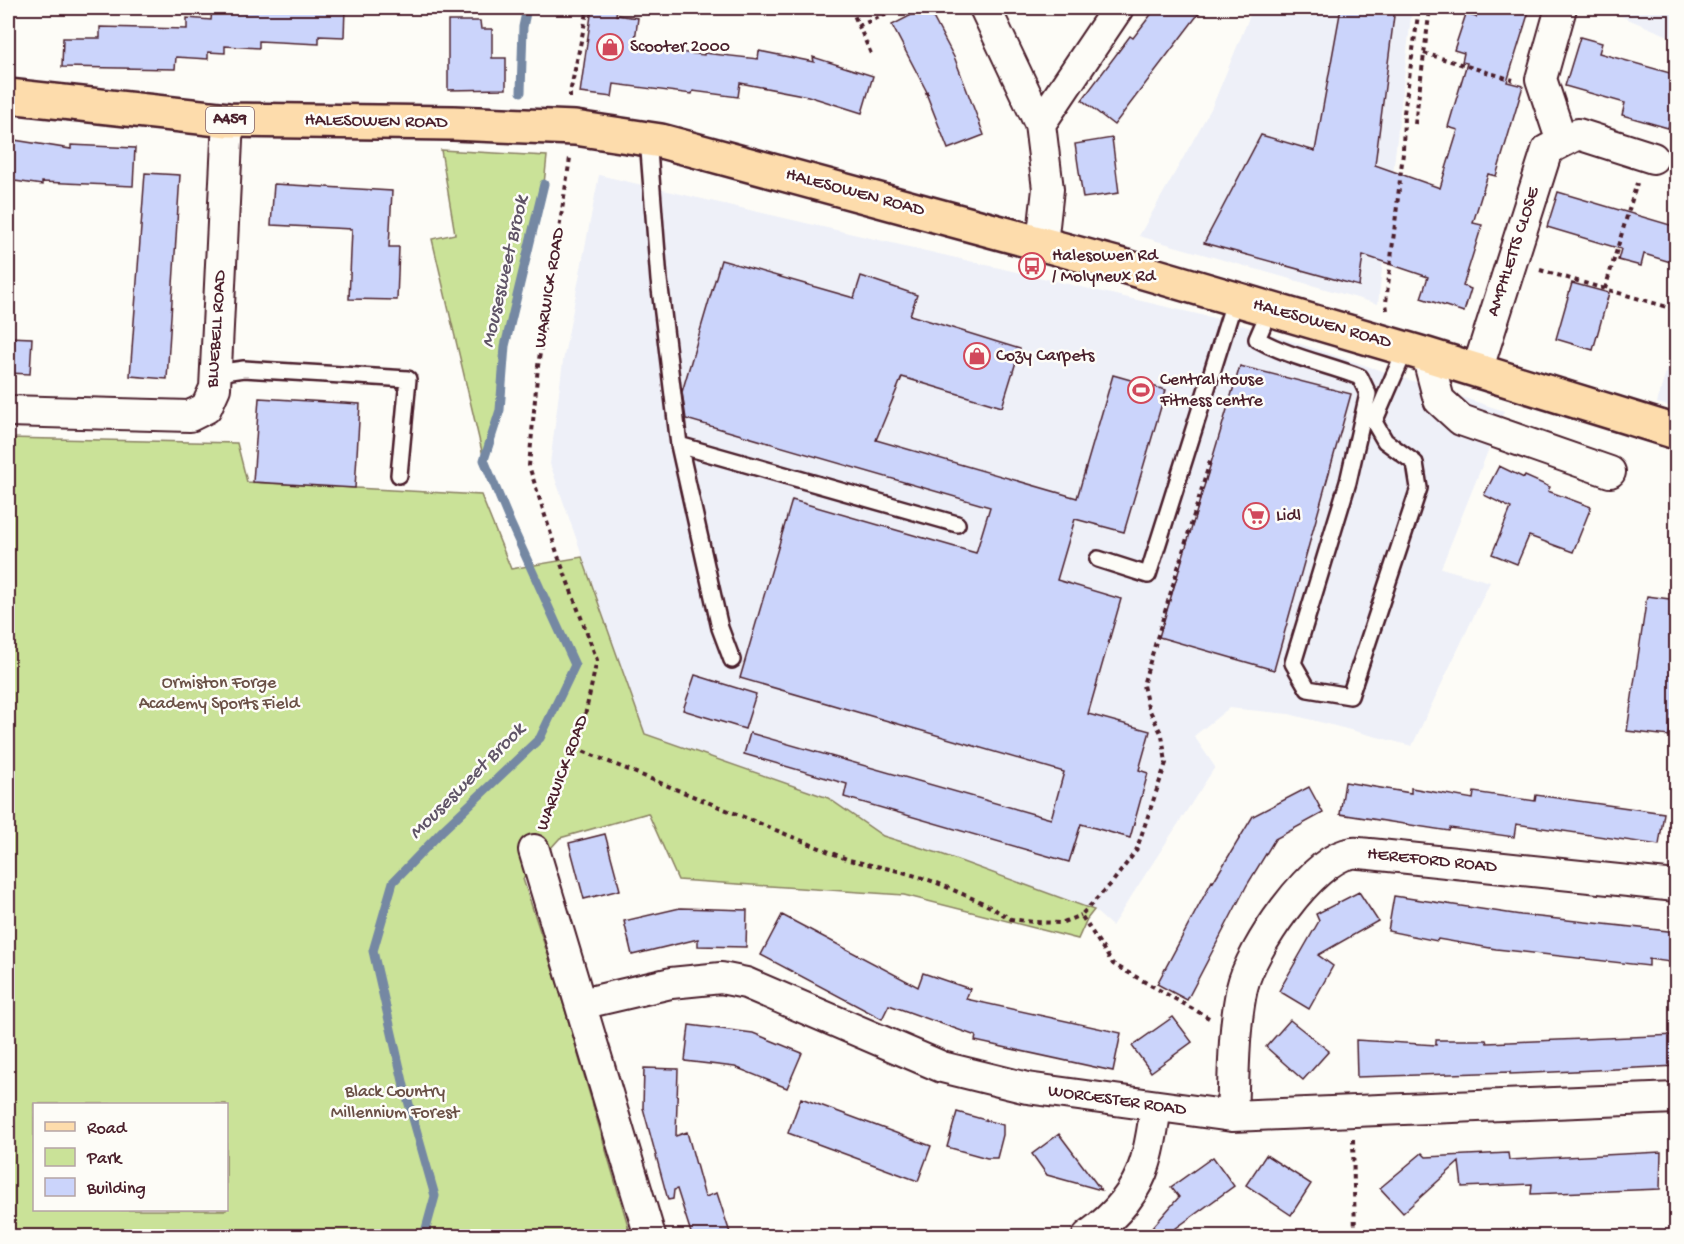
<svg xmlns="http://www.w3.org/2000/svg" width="1684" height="1244" viewBox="0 0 1684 1244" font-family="'Gochi Hand',sans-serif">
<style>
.built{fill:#eef0f8}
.green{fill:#cae298;stroke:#8a8062;stroke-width:1.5;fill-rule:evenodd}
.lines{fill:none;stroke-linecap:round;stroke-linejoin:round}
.stream{stroke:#7588a3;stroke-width:9}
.building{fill:#cbd4fb;stroke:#4a1f2b;stroke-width:1.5}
.lane-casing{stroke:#4a1f2b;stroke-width:20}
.street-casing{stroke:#4a1f2b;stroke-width:34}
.primary-casing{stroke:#4a1f2b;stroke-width:38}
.path{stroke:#4a1f2b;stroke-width:4;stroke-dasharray:4.5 4.5;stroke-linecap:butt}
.lane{stroke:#fdfcf7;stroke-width:15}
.street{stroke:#fdfcf7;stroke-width:30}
.primary{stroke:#fddcac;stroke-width:33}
.labels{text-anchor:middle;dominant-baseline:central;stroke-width:5;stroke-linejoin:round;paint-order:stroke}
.shield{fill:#fdfcf7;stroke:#806168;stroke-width:1.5}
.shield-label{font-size:16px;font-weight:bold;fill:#4a1f2b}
.poi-label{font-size:18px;fill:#4a1f2b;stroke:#fdfcf7;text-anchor:start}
.street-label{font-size:18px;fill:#4a1f2b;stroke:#fdfcf7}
.park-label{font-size:18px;fill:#6a5046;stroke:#fdfcf7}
.water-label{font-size:20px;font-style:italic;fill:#605467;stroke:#fdfcf7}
</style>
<rect width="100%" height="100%" fill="#fdfcf7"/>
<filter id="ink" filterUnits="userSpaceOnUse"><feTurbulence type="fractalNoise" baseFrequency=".0167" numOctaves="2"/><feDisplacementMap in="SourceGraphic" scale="12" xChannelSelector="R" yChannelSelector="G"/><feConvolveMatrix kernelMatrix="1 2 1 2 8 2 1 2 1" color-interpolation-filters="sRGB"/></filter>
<g filter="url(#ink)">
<path class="built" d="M1253,8H1412L1378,304L1139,236L1212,107Z
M1601,8H1676V39Z
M599,175L1236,323L1504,411L1441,568L1490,582L1412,746L1289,714L1229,708L1194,736L1215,767L1112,926L1094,910L941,854L883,836L828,798L645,734L550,464L563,361Z
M1676,337V408L1657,403Z"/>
<path class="green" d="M441,150L547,156L544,184L505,346L500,410L484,460L432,239L455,234Z
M8,438L237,443L247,482L481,495L511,569L582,557L645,734L828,798L883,836L941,854L1094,910L1087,919L1078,939L904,895L678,880L648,813L560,838L523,879L558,986L631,1236H8ZM34,1104H226V1210H34Z"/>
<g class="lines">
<path class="stream" d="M521,92L523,27L527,8
M424,1236L435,1196L405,1090L373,951L393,882L443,830L540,738L575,665L510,522L484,460L500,410L505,346L544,184"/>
</g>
<path class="building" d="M212,8H345L344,37L319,36V44L259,41V48L225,46V53L208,52V59L176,57L175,69L62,67L63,38H100V27L187,29V18L211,20Z
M592,8H617L616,15L638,18L634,47L704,55V53L758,59L759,51L814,62L813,57L873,76L862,113L808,96L740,83L738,97L693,91L692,94L614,84L612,97L580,93Z
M925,8H928L955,59L984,135L948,149L926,93L928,94L892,25Z
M1156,8H1203L1114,125L1082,100L1130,36L1133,38Z
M1341,8H1395L1375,165L1440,188L1458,130L1448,127L1467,63L1462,62L1464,53L1454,50L1466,14L1476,17L1479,8H1530L1507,82L1523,86L1496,176L1488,174L1473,223L1482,225L1463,286L1471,289L1464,312L1421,298L1428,277L1363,255L1359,286L1204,243L1261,135L1315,151Z
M448,21H480L481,29H492V58H506V89L448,90Z
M1580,37L1602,43L1599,53L1677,75V100L1668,128L1622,115L1625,103L1565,86Z
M1112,138L1119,193L1083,198L1075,144Z
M8,139L71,149V145L135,148L133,186L42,182V185L8,180Z
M145,173L180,175L167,379L130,376Z
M274,184L392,191L389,247H399L397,300L349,299L352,229L271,225Z
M1558,192L1677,227V264L1644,254L1641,266L1618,260L1621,249L1547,227Z
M721,260L854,298L861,276L917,295L910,315L1020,349L1002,407L902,377L876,440L1077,498L1113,375L1166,390L1124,532L1075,519L1057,580L1121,599L1088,714L1150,731L1139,770L1148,773L1130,838L1081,824L1069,862L844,797L847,784L744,754L750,733L1051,819L1064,772L740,678L792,500L976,553L990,507L686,419L682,392Z
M1572,283L1609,293L1593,350L1556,339Z
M8,337L32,338L30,374L8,373Z
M1240,366L1351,394L1274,670L1159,637Z
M259,398L360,404L355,488L253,482Z
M1499,466L1524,478L1525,476L1550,487L1548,491L1591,507L1573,552L1529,536L1517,564L1492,554L1511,508L1484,495Z
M1647,596L1677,600V682L1669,736L1627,731Z
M695,675L756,694L745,729L683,710Z
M1345,782L1411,793V788L1473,799L1474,792L1535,801L1536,795L1664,813L1659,845L1516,824L1514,837L1450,828L1449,831L1340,814Z
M1309,787L1323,813L1275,839L1247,885L1187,1000L1157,984L1212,881L1213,882L1253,816Z
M605,834L620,890L584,899L569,843Z
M1359,892L1378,921L1318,955L1333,966L1309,1009L1279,991L1319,921L1316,914Z
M1394,896L1521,915L1677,932V963L1649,959V966L1496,949L1438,939L1437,941L1388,931Z
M680,908L747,910L746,947L698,946V939L632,955L624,921Z
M782,915L918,987L923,973L970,989L966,999L1121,1033L1113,1071L975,1041L976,1036L889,1005L882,1019L761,955Z
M1173,1017L1192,1042L1151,1072L1132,1046Z
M1290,1020L1329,1051L1303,1080L1266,1047Z
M689,1025L753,1033L802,1053L787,1088L735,1067L685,1061Z
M1677,1035V1066L1510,1074V1072L1357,1077L1356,1040L1436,1045V1040H1486L1487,1043Z
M644,1068L678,1069L676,1136L687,1132L705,1197L717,1193L731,1236H692L677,1189L674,1190L673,1199L668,1200L643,1108Z
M801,1098L931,1146L918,1181L788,1133Z
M957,1112L1003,1125V1135L997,1158H987L947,1147Z
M1059,1134L1101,1190L1047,1175L1032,1154Z
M1661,1152L1660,1189L1531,1194L1532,1184L1462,1187L1459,1162L1403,1213L1380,1188L1422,1153L1426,1157L1508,1153L1509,1160Z
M1266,1155L1311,1184L1291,1215L1246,1185Z
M1213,1157L1234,1186L1165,1236H1145L1179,1197L1171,1187Z"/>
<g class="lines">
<defs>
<path id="lane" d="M648,138L659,280L679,445L957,524
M1270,309L1257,339C1289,357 1326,364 1360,377L1368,394L1348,482L1293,663L1308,689L1350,696L1419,488L1415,463L1385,441L1374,422L1406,348
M216,373L244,369L408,379L399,475
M679,445L720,628L732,660
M1098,559L1148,575L1235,299"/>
<path id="street" d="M985,8L1040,124L1048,189L1042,244
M1561,8L1541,79L1562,142
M1040,124L1118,8
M1427,355L1439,400L1461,420L1610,472
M1477,371L1547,150L1578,134L1653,158
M8,411L190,416L206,408L215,388L228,120
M534,850L650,1236
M581,1004L671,983L721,978L746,983L942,1067L1027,1088L1232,1116L1676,1098
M1232,1116C1234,1074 1233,1030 1242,988C1250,951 1312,858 1352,853C1357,852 1365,854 1370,854L1676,886
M1088,1236C1113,1218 1136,1193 1145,1163C1151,1145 1153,1125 1156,1107"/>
<path id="primary" d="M8,96L228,120L453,123L575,128L661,141L1123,266L1427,355L1676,432"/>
</defs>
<use href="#lane" class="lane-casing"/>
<use href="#street" class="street-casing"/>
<use href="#primary" class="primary-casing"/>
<path class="path" d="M851,8L872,56
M858,26L901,8
M1424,53L1513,80
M570,98V93L588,8
M1415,124L1430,8
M1540,270L1674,309
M1605,289L1637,183
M1387,310L1386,303L1403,153L1404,113L1419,8
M575,748L849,860L903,872L935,882L983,903L1011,919L1033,922L1061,923L1081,915
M545,824L581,734L597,660L558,556L529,466L538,366L570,158
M1209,1018L1113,964L1081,915L1111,884L1136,851L1166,763L1162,735L1148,707L1143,685L1211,458
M1353,1139L1355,1236"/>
<use href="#lane" class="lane"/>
<use href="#street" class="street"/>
<use href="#primary" class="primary"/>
</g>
</g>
<defs>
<symbol id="shop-ring" viewBox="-11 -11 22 22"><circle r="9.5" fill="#fdfcf7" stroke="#d1495b" stroke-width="1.5"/><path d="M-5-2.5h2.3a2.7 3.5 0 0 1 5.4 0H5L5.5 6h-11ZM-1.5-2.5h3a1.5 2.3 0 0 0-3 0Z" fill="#d1495b"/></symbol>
<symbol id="bus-ring" viewBox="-11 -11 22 22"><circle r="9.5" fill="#fdfcf7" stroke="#d1495b" stroke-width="1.5"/><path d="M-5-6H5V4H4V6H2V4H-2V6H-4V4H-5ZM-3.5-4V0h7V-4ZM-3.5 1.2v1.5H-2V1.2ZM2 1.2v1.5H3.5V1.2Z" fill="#d1495b"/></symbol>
<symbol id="stadium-ring" viewBox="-11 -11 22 22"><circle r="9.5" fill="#fdfcf7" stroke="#d1495b" stroke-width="1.5"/><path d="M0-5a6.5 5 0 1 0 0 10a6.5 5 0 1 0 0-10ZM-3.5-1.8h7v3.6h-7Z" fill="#d1495b"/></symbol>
<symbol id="supermarket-ring" viewBox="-11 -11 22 22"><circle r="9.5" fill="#fdfcf7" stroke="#d1495b" stroke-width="1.5"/><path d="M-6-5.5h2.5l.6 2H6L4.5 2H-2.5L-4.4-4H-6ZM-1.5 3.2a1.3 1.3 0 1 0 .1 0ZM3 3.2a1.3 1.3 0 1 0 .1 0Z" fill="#d1495b"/></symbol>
</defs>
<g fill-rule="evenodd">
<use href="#shop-ring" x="595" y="32" width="30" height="30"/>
<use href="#bus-ring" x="1017" y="251" width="30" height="30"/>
<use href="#shop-ring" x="962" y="341" width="30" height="30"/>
<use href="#stadium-ring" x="1126" y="375" width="30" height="30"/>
<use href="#supermarket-ring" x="1241" y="501" width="30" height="30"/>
</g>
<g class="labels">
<rect class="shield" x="206" y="107" width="48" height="26" rx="4.5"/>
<g class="shield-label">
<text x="230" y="120">A459</text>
</g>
<g class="poi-label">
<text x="630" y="47">Scooter 2000</text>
<text x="1052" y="256">Halesowen Rd<tspan x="1052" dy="21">/ Molyneux Rd</tspan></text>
<text x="996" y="356">Cozy Carpets</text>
<text x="1160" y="380">Central House<tspan x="1160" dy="21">Fitness centre</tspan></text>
<text x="1276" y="516">Lidl</text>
</g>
<g class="street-label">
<text transform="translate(376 122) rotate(1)">HALESOWEN ROAD</text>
<text transform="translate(855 193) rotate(15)">HALESOWEN ROAD</text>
<text transform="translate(1514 252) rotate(-72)">AMPHLETTS CLOSE</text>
<text transform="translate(550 288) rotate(-81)">WARWICK ROAD</text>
<text transform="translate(1322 324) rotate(16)">HALESOWEN ROAD</text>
<text transform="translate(217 329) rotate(-86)">BLUEBELL ROAD</text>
<text transform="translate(563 773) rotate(-70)">WARWICK ROAD</text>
<text transform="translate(1432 861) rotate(6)">HEREFORD ROAD</text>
<text transform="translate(1117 1101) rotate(8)">WORCESTER ROAD</text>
</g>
<g class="park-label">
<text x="219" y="683">Ormiston Forge<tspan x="219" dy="21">Academy Sports Field</tspan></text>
<text x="395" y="1092">Black Country<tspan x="395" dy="21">Millennium Forest</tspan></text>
</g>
<g class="water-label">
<text transform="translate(506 272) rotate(-77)">Mousesweet Brook</text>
<text transform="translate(468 782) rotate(-45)">Mousesweet Brook</text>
</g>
</g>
<rect width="1684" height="1244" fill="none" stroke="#fdfcf7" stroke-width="30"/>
<rect x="15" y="15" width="1654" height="1214" fill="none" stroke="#4a1f2b" stroke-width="2" filter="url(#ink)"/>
<rect x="33" y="1103" width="195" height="108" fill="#fdfcf7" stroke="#b5a4a5" stroke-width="1.5"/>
<rect x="45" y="1122" width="30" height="9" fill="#fddcac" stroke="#b5a4a5" stroke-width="1.5"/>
<text x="87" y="1133" font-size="18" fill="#4a1f2b">Road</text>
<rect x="45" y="1148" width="30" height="18" fill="#cae298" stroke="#b5a4a5" stroke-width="1.5"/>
<text x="87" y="1163" font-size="18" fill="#4a1f2b">Park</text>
<rect x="45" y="1178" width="30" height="18" fill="#cbd4fb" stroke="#b5a4a5" stroke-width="1.5"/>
<text x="87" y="1193" font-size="18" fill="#4a1f2b">Building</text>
</svg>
